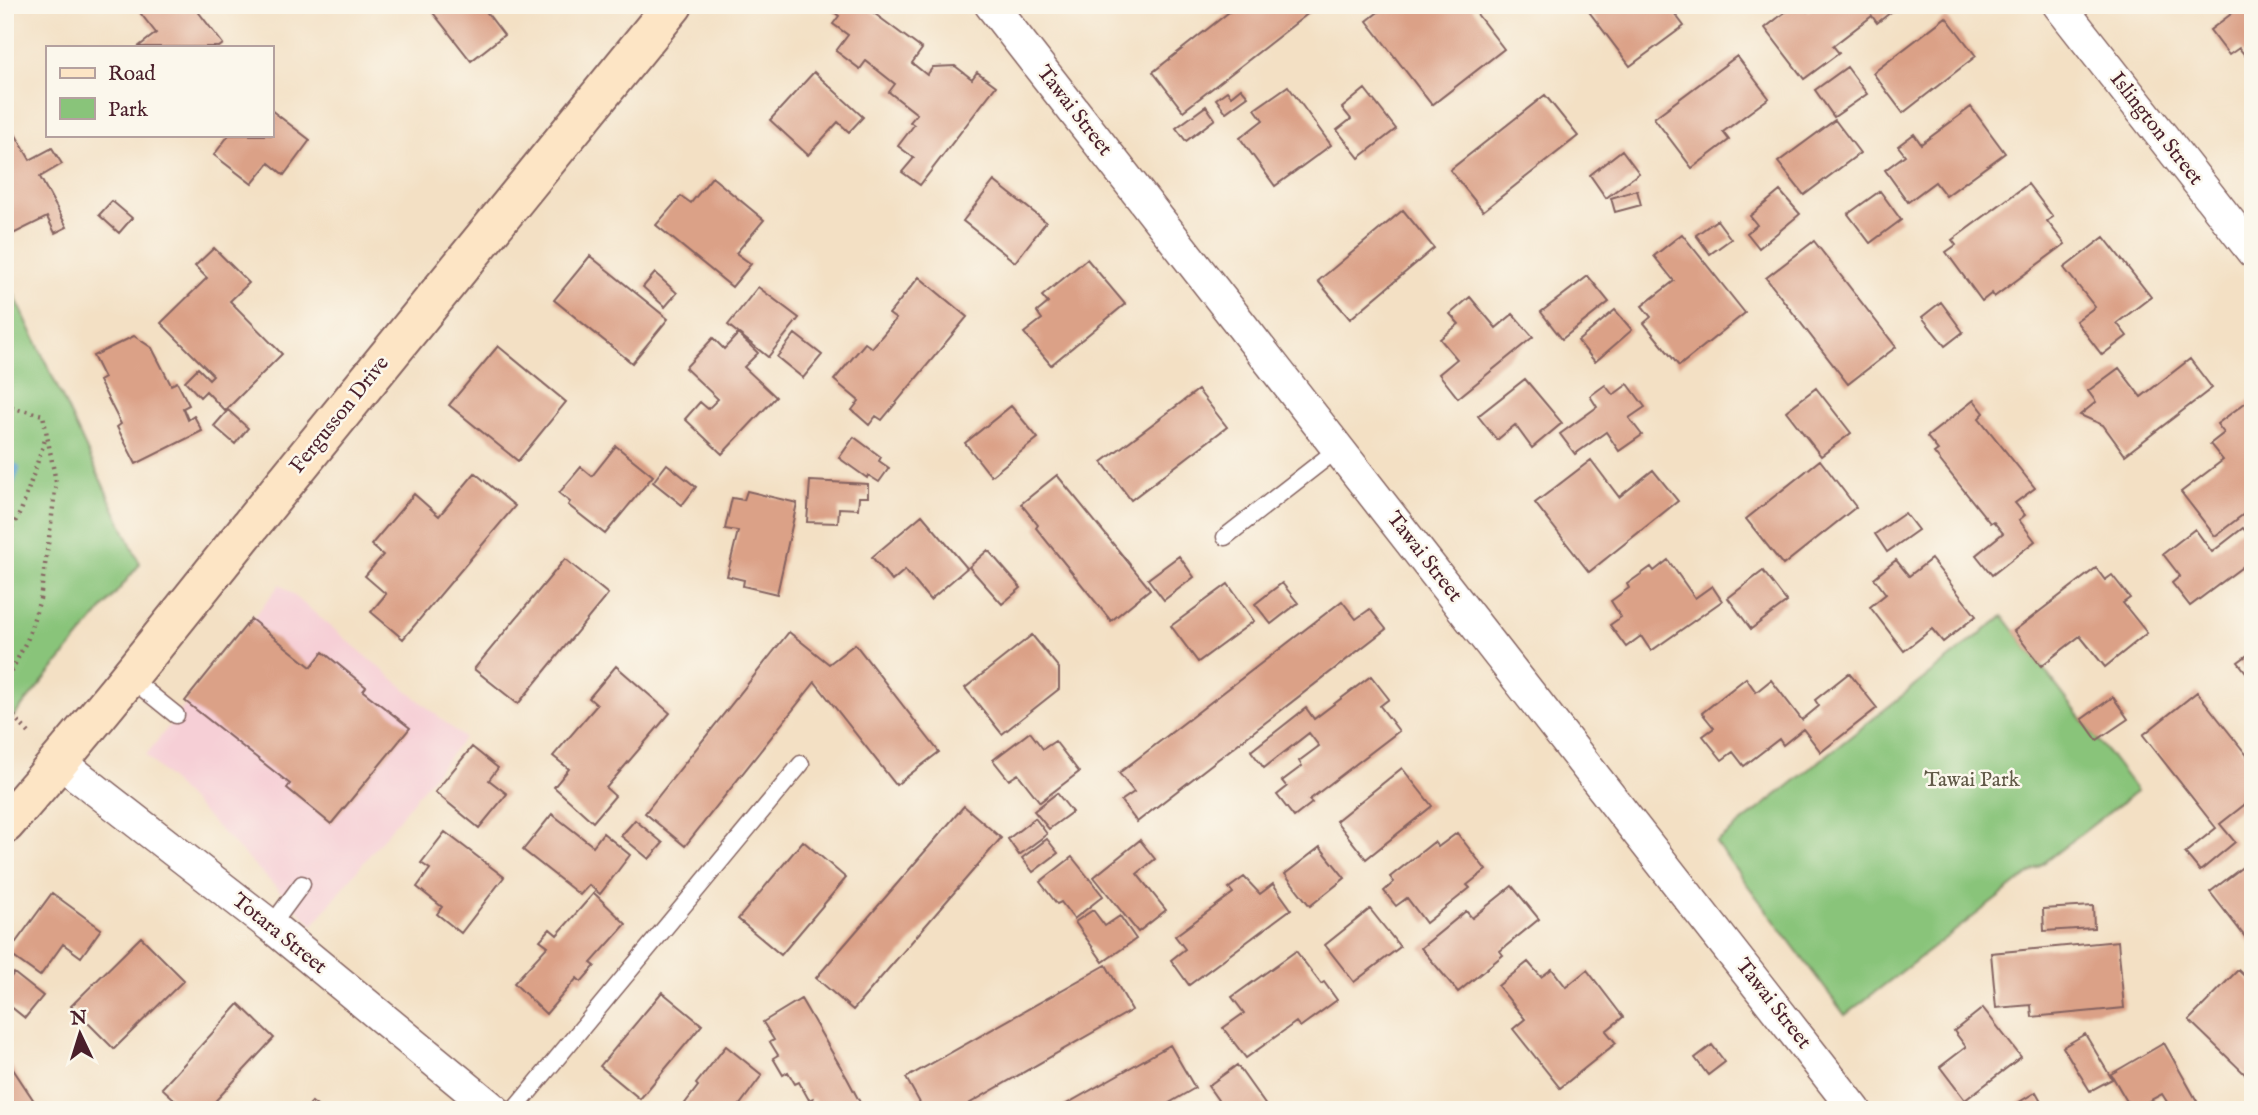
<svg xmlns="http://www.w3.org/2000/svg" width="2258" height="1115" viewBox="0 0 2258 1115" font-family="'IM FELL English',serif">
<style>
.built{fill:#f6cfd6}
.green{fill:#89c47a;stroke:#6a7252;stroke-width:2}
.lines{fill:none;stroke-linecap:round;stroke-linejoin:round}
.stream{stroke:#5aa1d0;stroke-width:12}
.building{fill:#dba187}
.lane-casing{stroke:#856361;stroke-width:19}
.street-casing{stroke:#856361;stroke-width:35}
.secondary-casing{stroke:#856361;stroke-width:42}
.path{stroke:#856361;stroke-width:4.5;stroke-dasharray:2 5;stroke-linecap:butt}
.lane{stroke:#fff;stroke-width:16}
.street{stroke:#fff;stroke-width:32}
.secondary{stroke:#fde5c5;stroke-width:38}
.labels{text-anchor:middle;dominant-baseline:central;stroke-width:5;stroke-linejoin:round;paint-order:stroke}
.street-label{font-size:21px;fill:#4a1f2b;stroke:#fbf7ec}
.park-label{font-size:21px;fill:#605947;stroke:#fbf7ec}
</style>
<rect width="100%" height="100%" fill="#fbf7ec"/>
<filter id="ink" filterUnits="userSpaceOnUse"><feTurbulence type="fractalNoise" baseFrequency=".0143" numOctaves="2"/><feDisplacementMap in="SourceGraphic" scale="14" xChannelSelector="R" yChannelSelector="G"/><feConvolveMatrix kernelMatrix="1 2 1 2 8 2 1 2 1" color-interpolation-filters="sRGB"/></filter>
<filter id="wash" filterUnits="userSpaceOnUse"><feTurbulence type="fractalNoise" baseFrequency=".00686" numOctaves="4" result="noise"/><feDisplacementMap in="SourceGraphic" scale="28" xChannelSelector="R" yChannelSelector="G"/><feGaussianBlur stdDeviation="1.57" result="paint"/><feColorMatrix in="noise" values="0 0 0 0 0 0 0 0 0 0 0 0 0 0 0 0 0 1.4 0 .05"/><feComposite in="paint" operator="in"/></filter>
<g filter="url(#wash)">
<rect width="100%" height="100%" fill="#f3e0c4"/>
<path class="built" d="M280,584L464,738L313,925L146,755Z"/>
<path class="green" d="M5,275L140,564L5,727Z
M2003,616L2137,791L1845,1015L1716,843Z"/>
<g class="lines">
<path class="stream" d="M5,493L14,469"/>
</g>
<g id="blocks">
<path class="building" d="M134,5H193L223,44L219,47H138L156,33Z
M427,5H490L485,10L504,35L471,61Z
M830,5H874L871,11L922,49L912,63L927,75L933,67L955,66L972,79L977,72L996,86L920,185L902,172L914,158L898,146L914,125L910,122L917,114L889,92L895,84L866,61L860,69L836,51L848,35L833,24L839,16L828,7Z
M1238,5H1319L1183,111L1153,72Z
M1387,5H1470L1504,49L1432,105L1367,21Z
M1584,5H1668L1684,26L1630,66Z
M1794,5H1804L1808,11L1816,5H1900L1877,23L1872,16L1833,46L1839,53L1804,79L1765,28Z
M2243,5L2248,11L2253,7V65L2239,48L2229,55L2210,30Z
M1946,17L1976,56L1903,113L1873,73Z
M1737,56L1769,98L1723,132L1729,140L1692,168L1654,118Z
M1847,67L1867,94L1834,117L1815,90Z
M814,72L863,117L849,132L838,122L808,155L770,120Z
M1288,86L1331,145L1275,186L1240,138L1263,120L1255,109Z
M1241,88L1248,96L1226,112L1216,99L1227,91L1231,96Z
M1365,89L1396,129L1359,158L1337,130L1351,119L1342,108Z
M1545,95L1578,136L1483,211L1450,170Z
M1206,106L1215,119L1186,141L1176,128Z
M1971,107L2005,153L1946,196L1935,182L1908,202L1885,170L1905,155L1898,146L1914,134L1921,144Z
M271,110L310,140L284,175L269,163L252,184L214,155L229,135H271Z
M5,116L30,160L52,148L62,164L40,177L67,227L55,233L47,217L9,236L5,229Z
M1835,120L1860,153L1804,195L1778,162Z
M1622,150L1639,173L1606,198L1590,175Z
M712,177L764,220L736,253L751,264L732,287L656,225L681,196L691,203Z
M994,181L1046,222L1015,262L963,221Z
M2028,184L2053,217L2047,221L2065,244L1994,297L1992,293L1982,301L1946,252L1956,245L1952,240Z
M1637,190L1641,205L1615,212L1611,198Z
M1780,191L1800,214L1759,248L1747,233L1757,225L1750,216Z
M1880,191L1901,220L1870,243L1848,214Z
M112,201L132,218L119,233L99,215Z
M1403,210L1434,248L1350,319L1318,281Z
M1717,220L1731,239L1710,254L1696,235Z
M1682,234L1745,313L1679,366L1644,323L1651,317L1642,306L1674,281L1654,256Z
M2104,237L2151,297L2117,323L2127,336L2102,355L2076,321L2095,307L2064,268Z
M1814,241L1896,347L1848,384L1766,278Z
M214,248L249,283L230,301L282,354L225,411L206,391L200,397L185,381L198,368L209,379L213,375L161,323L207,278L195,266Z
M590,256L668,319L632,363L554,300Z
M1087,259L1125,304L1051,365L1024,333L1042,319L1037,312L1048,303L1042,296Z
M655,273L677,293L665,307L643,287Z
M1588,276L1609,302L1562,339L1541,312Z
M919,277L967,317L882,420L876,416L869,425L852,410L859,401L834,380L865,343L872,348L896,319L889,314Z
M758,287L799,318L768,357L728,325Z
M1470,297L1496,328L1513,314L1533,337L1458,398L1439,374L1457,359L1440,339L1459,324L1450,314Z
M1941,302L1963,332L1945,346L1922,317Z
M1615,310L1632,330L1595,362L1578,341Z
M738,334L758,353L744,367L776,397L722,454L685,419L700,402L708,409L718,399L685,368L713,338L724,349Z
M795,334L822,355L803,378L777,357Z
M134,336L152,348L171,385L177,382L189,405L183,408L188,420L194,416L202,431L136,464L117,427L121,424L99,381L104,378L93,356Z
M498,346L566,402L518,461L449,405Z
M2190,359L2212,388L2125,455L2103,425L2080,415L2096,402L2088,391L2119,368L2141,397Z
M1525,379L1562,423L1532,448L1515,425L1497,440L1478,416Z
M1628,384L1645,407L1629,418L1642,435L1619,451L1606,432L1575,454L1560,434L1597,407L1590,396L1605,385L1613,395Z
M1816,388L1851,433L1821,456L1786,411Z
M1198,390L1227,427L1131,500L1102,462Z
M2253,397V507L2215,536L2181,492L2223,460L2210,444L2224,433L2217,424Z
M1974,400L1984,413L1979,418L2035,488L2015,503L2025,515L2019,520L2035,541L1992,575L1976,555L2003,533L1993,521L1990,523L1934,453L1938,450L1927,437Z
M1011,406L1038,438L991,476L965,443Z
M228,410L248,428L235,444L214,426Z
M854,437L881,457L879,461L889,468L879,482L868,475L867,478L839,458Z
M616,446L653,476L605,534L568,505L570,502L559,493L581,467L592,476Z
M1591,460L1619,497L1653,470L1678,501L1589,572L1535,503Z
M1820,460L1856,507L1783,565L1746,519Z
M667,464L696,487L682,505L653,482Z
M475,473L515,506L403,639L371,612L386,594L365,576L383,555L371,545L414,494L439,516Z
M1057,475L1150,589L1111,621L1036,528L1038,525L1021,504Z
M810,481L868,484V497H859L858,509L839,508L838,523L807,522Z
M747,491L797,503L777,594L743,586L744,580L727,576L738,531L725,529L732,498L744,500Z
M1905,513L1918,530L1887,552L1875,534Z
M922,515L967,568L930,600L905,570L892,581L872,557Z
M2243,528L2253,540V559L2190,606L2172,583L2180,576L2163,554L2195,529L2212,552Z
M988,550L1021,588L1002,604L969,567Z
M1179,556L1194,577L1164,600L1148,579Z
M565,559L608,594L518,704L474,669Z
M1931,559L1976,616L1943,642L1932,629L1904,651L1870,607L1886,594L1874,578L1896,560L1909,576Z
M1668,560L1695,598L1712,586L1722,601L1651,651L1641,636L1626,647L1610,625L1621,617L1611,601L1629,588L1627,584L1651,567L1654,571Z
M2096,568L2105,580L2112,575L2130,598L2123,603L2147,633L2105,667L2080,636L2041,666L2014,631Z
M1763,571L1787,602L1751,629L1728,598Z
M1282,583L1298,603L1271,624L1255,604Z
M1228,584L1254,621L1198,662L1171,626Z
M1342,601L1356,619L1370,609L1386,629L1137,822L1121,801L1134,792L1119,773Z
M251,619L311,667L323,652L366,687L363,691L410,728L331,824L287,788L290,784L185,701Z
M789,632L829,664L855,644L939,752L896,785L815,682L685,846L645,813Z
M1032,635L1059,668V689L1002,734L965,688Z
M2253,651V681L2238,662Z
M616,666L670,713L606,788L615,796L593,822L554,787L569,769L553,756L597,705L589,698Z
M1849,673L1877,708L1821,752L1803,729L1783,745L1779,739L1744,766L1733,752L1722,760L1703,736L1714,728L1702,713L1746,678L1756,692L1771,680L1802,720L1819,706L1815,700Z
M1371,676L1389,699L1380,706L1399,731L1309,800L1312,803L1294,817L1277,795L1287,787L1282,781L1302,766L1299,761L1319,746L1309,733L1264,768L1251,751L1306,708L1314,719Z
M2197,692L2253,763V798L2220,824L2235,842L2200,871L2185,853L2216,828L2143,735Z
M2113,697L2128,719L2097,740L2082,719Z
M1030,732L1043,749L1055,741L1079,772L1040,802L1018,774L1009,780L993,760Z
M472,747L498,768L489,780L507,794L479,828L435,792Z
M1402,768L1432,806L1366,859L1336,821Z
M1057,793L1072,812L1049,829L1034,811Z
M964,806L1001,838L853,1010L816,978Z
M552,814L593,846L603,833L630,855L600,894L589,885L580,895L523,850Z
M1035,818L1047,834L1019,855L1008,839Z
M635,820L663,843L649,859L621,836Z
M445,832L504,877L461,933L437,914L442,907L417,887L430,869L421,863Z
M1457,833L1486,870L1467,885L1470,888L1426,923L1407,898L1396,906L1384,891L1394,882L1390,877L1434,842L1438,847Z
M1047,839L1058,853L1033,872L1022,858Z
M1140,840L1155,859L1137,874L1166,910L1138,932L1094,877Z
M803,841L846,878L781,955L738,919Z
M1320,847L1345,878L1310,906L1285,874Z
M1072,857L1103,896L1074,919L1061,902L1057,904L1040,882Z
M2253,859V947L2210,892Z
M1244,877L1260,894L1273,884L1291,909L1189,985L1171,960L1185,949L1175,936L1233,893L1229,888Z
M1512,886L1539,919L1500,951L1503,955L1458,992L1421,948L1466,911L1472,918Z
M52,893L101,929L81,957L63,944L40,976L8,953Z
M594,893L626,924L591,963L595,966L581,982L577,978L546,1014L514,983L548,946L540,940L550,929L557,935Z
M2093,906L2094,928L2044,931L2043,909Z
M1370,909L1400,947L1354,982L1325,945Z
M1093,910L1105,926L1120,916L1136,939L1103,962L1075,922Z
M141,937L184,980L114,1049L71,1006Z
M2118,941L2124,1008L2032,1017L2031,1005L1996,1008L1991,953Z
M1296,951L1321,984L1324,982L1337,1000L1300,1027L1296,1022L1246,1058L1223,1028L1244,1013L1232,997Z
M1528,962L1541,977L1552,969L1566,987L1587,970L1623,1017L1606,1031L1616,1043L1560,1088L1513,1029L1525,1019L1498,986Z
M1106,965L1132,1010L958,1110H924L906,1078Z
M2238,970L2253,984V1082L2189,1020Z
M14,973L43,996L25,1018L5,1002V984Z
M662,992L702,1025L640,1099L600,1066Z
M801,999L847,1078L864,1110H819L813,1098L809,1100L799,1082L795,1084L788,1072L783,1075L773,1058L778,1055L770,1042L774,1040L763,1022Z
M239,1004L274,1038L207,1110H186L162,1088Z
M1983,1008L2021,1057L1965,1100L1940,1067L1966,1047L1954,1031Z
M2085,1034L2112,1079L2090,1091L2063,1047Z
M2164,1043L2202,1110H2161L2169,1105L2162,1094L2132,1110L2111,1074Z
M1170,1045L1195,1088L1157,1110H1056Z
M1712,1045L1725,1062L1708,1075L1695,1058Z
M726,1046L762,1075L736,1110H680L698,1086L696,1084Z
M5,1057L38,1107L33,1110H5Z
M1237,1065L1269,1110H1225L1208,1086Z
M2036,1092L2046,1110H2013L2011,1107Z
M312,1102L322,1110H305Z"/>
</g>
</g>
<g filter="url(#ink)">
<use href="#blocks" fill-opacity="0" stroke="#856361" stroke-width="2"/>
<g class="lines">
<defs>
<path id="lane" d="M1225,537L1339,448
M130,678L176,715
M271,926L302,884
M514,1110L801,764"/>
<path id="street" d="M991,5L1855,1110
M2059,5L2253,252
M60,762L271,926L494,1110"/>
<path id="secondary" d="M5,824C98,719 183,609 271,500C405,335 539,170 673,5"/>
</defs>
<use href="#lane" class="lane-casing"/>
<use href="#street" class="street-casing"/>
<use href="#secondary" class="secondary-casing"/>
<path class="path" d="M5,406L43,415L56,482L51,524L40,599L28,638L8,678L6,696L15,718L32,736
M5,540L21,511L46,437"/>
<use href="#lane" class="lane"/>
<use href="#street" class="street"/>
<use href="#secondary" class="secondary"/>
</g>
</g>
<g class="labels">
<g class="street-label">
<text transform="translate(1074 111) rotate(52)">Tawai Street</text>
<text transform="translate(2156 129) rotate(52)">Islington Street</text>
<text transform="translate(340 415) rotate(-51)">Fergusson Drive</text>
<text transform="translate(1424 557) rotate(52)">Tawai Street</text>
<text transform="translate(279 934) rotate(39)">Totara Street</text>
<text transform="translate(1773 1004) rotate(52)">Tawai Street</text>
</g>
<g class="park-label">
<text x="1972" y="780">Tawai Park</text>
</g>
</g>
<rect width="2258" height="1115" fill="none" stroke="#fbf7ec" stroke-width="28"/>
<rect x="46" y="46" width="228" height="91" fill="#fbf7ec" stroke="#b4a19f" stroke-width="2"/>
<rect x="60" y="68" width="35" height="10" fill="#fde5c5" stroke="#b4a19f" stroke-width="2"/>
<text x="108" y="80" font-size="21" fill="#4a1f2b">Road</text>
<rect x="60" y="98" width="35" height="21" fill="#89c47a" stroke="#b4a19f" stroke-width="2"/>
<text x="108" y="116" font-size="21" fill="#4a1f2b">Park</text>
<g transform="translate(80 1034) rotate(356)" stroke="#fbf7ec" stroke-width="5" paint-order="stroke">
<path d="M0-5L12 26L0 18L-12 26Z" fill="#4a1f2b"/>
<text y="-10" font-size="19" font-weight="bold" text-anchor="middle" fill="#4a1f2b">N</text>
</g>
</svg>
